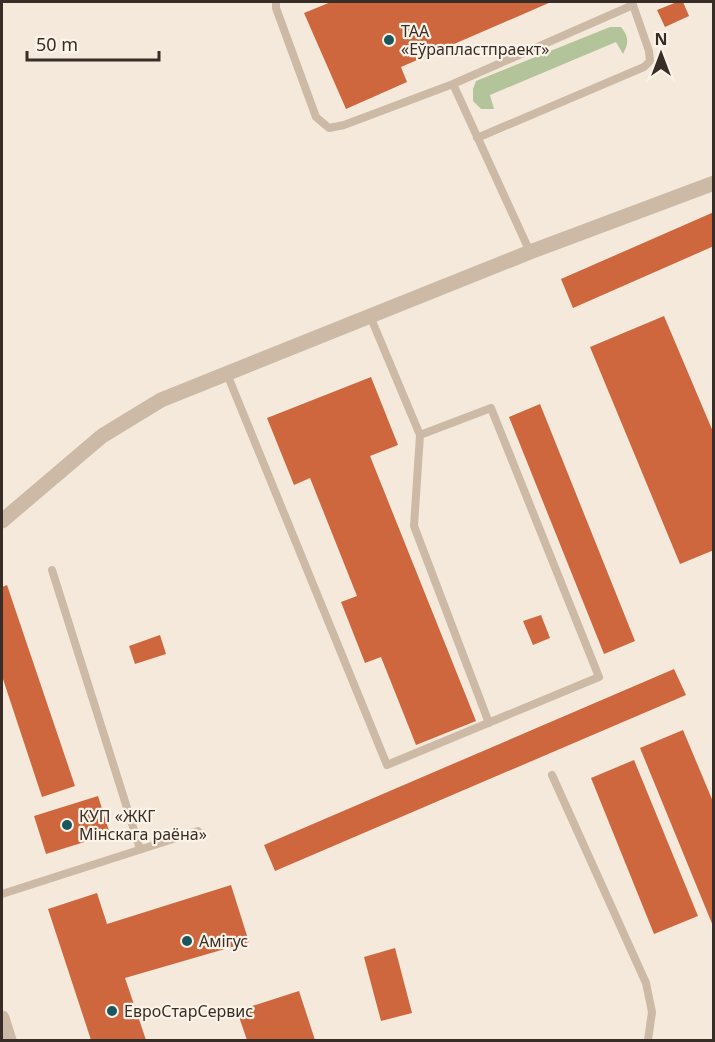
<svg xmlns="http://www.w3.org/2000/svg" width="715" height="1042" viewBox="0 0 715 1042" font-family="'Noto Sans',sans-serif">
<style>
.green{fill:#b4c49a}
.building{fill:#cf673e}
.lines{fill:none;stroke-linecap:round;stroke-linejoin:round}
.service{stroke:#cdbaa6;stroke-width:8}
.minor{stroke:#cdbaa6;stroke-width:15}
.tertiary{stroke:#cdbaa6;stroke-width:15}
.poi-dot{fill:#19565e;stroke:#fbf3e8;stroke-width:2}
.labels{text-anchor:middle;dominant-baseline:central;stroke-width:4.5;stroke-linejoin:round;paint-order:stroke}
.poi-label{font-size:16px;fill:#392e27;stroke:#fbf3e8;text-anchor:start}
</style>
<rect width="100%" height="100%" fill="#f4e9db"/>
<path class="green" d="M610,27H621C629,37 629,43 623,54L616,42L490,95L494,109H481L473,101V89L476,81Z"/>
<path class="building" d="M331,2H551L401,67L407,82L346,109L304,13Z
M677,2H683L689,16L665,27L657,10Z
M714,212V246L573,308L561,279Z
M664,316L714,434V550L680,564L590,347Z
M371,377L398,445L370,456L476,721L416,745L381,657L365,663L341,602L357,596L310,478L294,485L267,418Z
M540,404L635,641L604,654L509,417Z
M7,585L75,786L42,797L2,676V587Z
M541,615L550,638L533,645L523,621Z
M160,635L166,654L135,664L129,646Z
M674,669L686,695L275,871L264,845Z
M683,730L714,804L713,926L640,748Z
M634,760L698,916L654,934L591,778Z
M98,796L110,834L46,854L34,816Z
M231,885L249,942L125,978L146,1040H91L48,909L97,893L107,924Z
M395,948L412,1013L381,1021L364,957Z
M299,991L315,1040H247L237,1011Z"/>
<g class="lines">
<path class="service" d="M276,2V8L316,117L329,128L344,125L453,84
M477,138L644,67L650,61L649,51L633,5
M530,252L453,84L633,5L631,2
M227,374L387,765L599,677L491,408L420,435L370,316
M420,435L414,526L489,723
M52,570L140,849
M552,775L646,983L652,1012L648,1040
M2,894L198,831"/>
<path class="minor" d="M2,521L102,436L161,400L530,252L714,183"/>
<path class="tertiary" d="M2,1018L9,1040"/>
</g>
<g class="poi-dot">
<circle cx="389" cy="40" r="6"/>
<circle cx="67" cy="825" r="6"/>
<circle cx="187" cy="941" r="6"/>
<circle cx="112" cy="1011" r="6"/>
</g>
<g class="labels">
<g class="poi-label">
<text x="401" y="31">ТАА<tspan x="401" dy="18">«Еўрапластпраект»</tspan></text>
<text x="79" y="816">КУП «ЖКГ<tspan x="79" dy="18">Мінскага раёна»</tspan></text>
<text x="199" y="941">Амігус</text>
<text x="124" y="1011">ЕвроСтарСервис</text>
</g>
</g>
<rect width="715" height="1042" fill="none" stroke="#392e27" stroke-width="6"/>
<g transform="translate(661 54)" stroke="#fbf3e8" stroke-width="4.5" paint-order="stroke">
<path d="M0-4.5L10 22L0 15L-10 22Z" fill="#392e27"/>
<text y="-9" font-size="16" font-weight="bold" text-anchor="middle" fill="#392e27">N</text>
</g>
<path d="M27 51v9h132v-9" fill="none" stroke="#392e27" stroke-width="3"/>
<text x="36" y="51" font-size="18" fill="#392e27" stroke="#fbf3e8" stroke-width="4.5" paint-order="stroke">50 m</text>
</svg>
